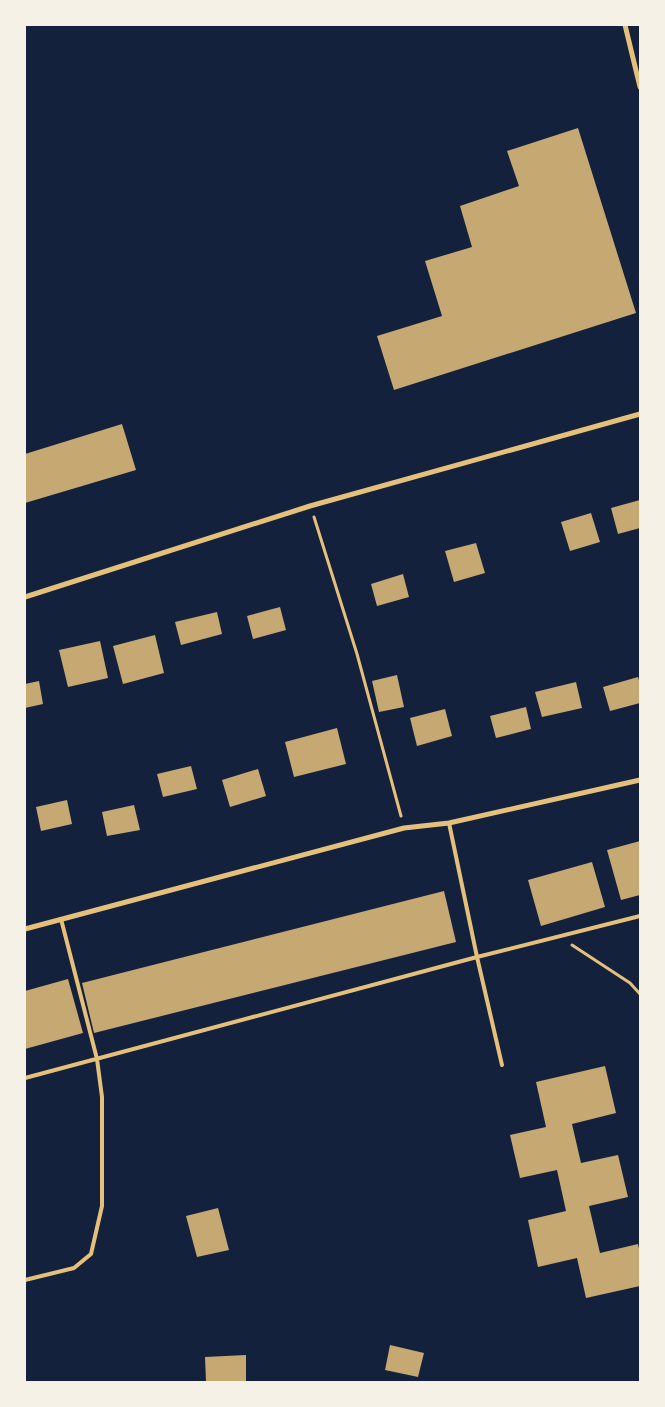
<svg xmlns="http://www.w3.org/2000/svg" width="665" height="1407" viewBox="0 0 665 1407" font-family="'IBM Plex Sans',sans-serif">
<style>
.building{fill:#c6a872}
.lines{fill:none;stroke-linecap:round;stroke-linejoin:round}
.path{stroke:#e5c07b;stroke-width:3}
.service{stroke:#e5c07b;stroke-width:4}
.minor{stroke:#e5c07b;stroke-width:5}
</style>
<rect width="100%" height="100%" fill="#14213d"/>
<path class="building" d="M578,128L636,313L394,390L377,336L442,316L425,261L472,247L460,206L519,186L507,151Z
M122,424L136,470L25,503V454Z
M640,500V528L618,534L611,508Z
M591,513L600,542L570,551L561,522Z
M476,543L485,573L454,582L445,551Z
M403,574L409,597L377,606L371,584Z
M280,607L286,630L253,639L247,616Z
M217,612L222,634L181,645L175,622Z
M155,635L164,673L123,684L113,646Z
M100,641L108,678L68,687L59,650Z
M397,675L404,707L379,712L372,681Z
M638,677L640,684V703L610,711L603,687Z
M39,681L43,704L25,708V684Z
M576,682L582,708L542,717L535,692Z
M526,707L531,729L496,738L490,716Z
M445,709L452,736L417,746L410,718Z
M337,728L346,764L294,777L285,742Z
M191,766L197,789L163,797L157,774Z
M258,769L266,796L230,807L222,780Z
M67,800L72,824L41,831L36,807Z
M134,805L140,830L107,836L102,812Z
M640,841V895L621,900L607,850Z
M592,862L605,907L541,926L528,880Z
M444,891L456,942L94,1033L82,983Z
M68,979L83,1033L25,1049V991Z
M605,1066L616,1113L572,1124L581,1163L618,1155L628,1197L589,1206L600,1253L638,1244L640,1253V1286L586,1298L577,1258L538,1267L528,1220L566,1211L557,1170L520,1178L510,1135L546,1127L536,1082Z
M218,1208L229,1250L197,1257L186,1216Z
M390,1345L424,1353L418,1377L385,1370Z
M246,1355V1382H206L205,1357Z"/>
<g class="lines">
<path class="path" d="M314,517L357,654L401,816
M572,945L630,983L640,994"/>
<path class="service" d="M502,1065L477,957L640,916
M25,1078L477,957L449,823
M25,1280L74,1268L91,1254L102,1206V1097L97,1059L61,919"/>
<path class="minor" d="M625,25L640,87
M25,597L310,506L640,414
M25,929L404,828L449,823L640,780"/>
</g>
<rect width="665" height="1407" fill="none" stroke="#f6f1e7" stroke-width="52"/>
</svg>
